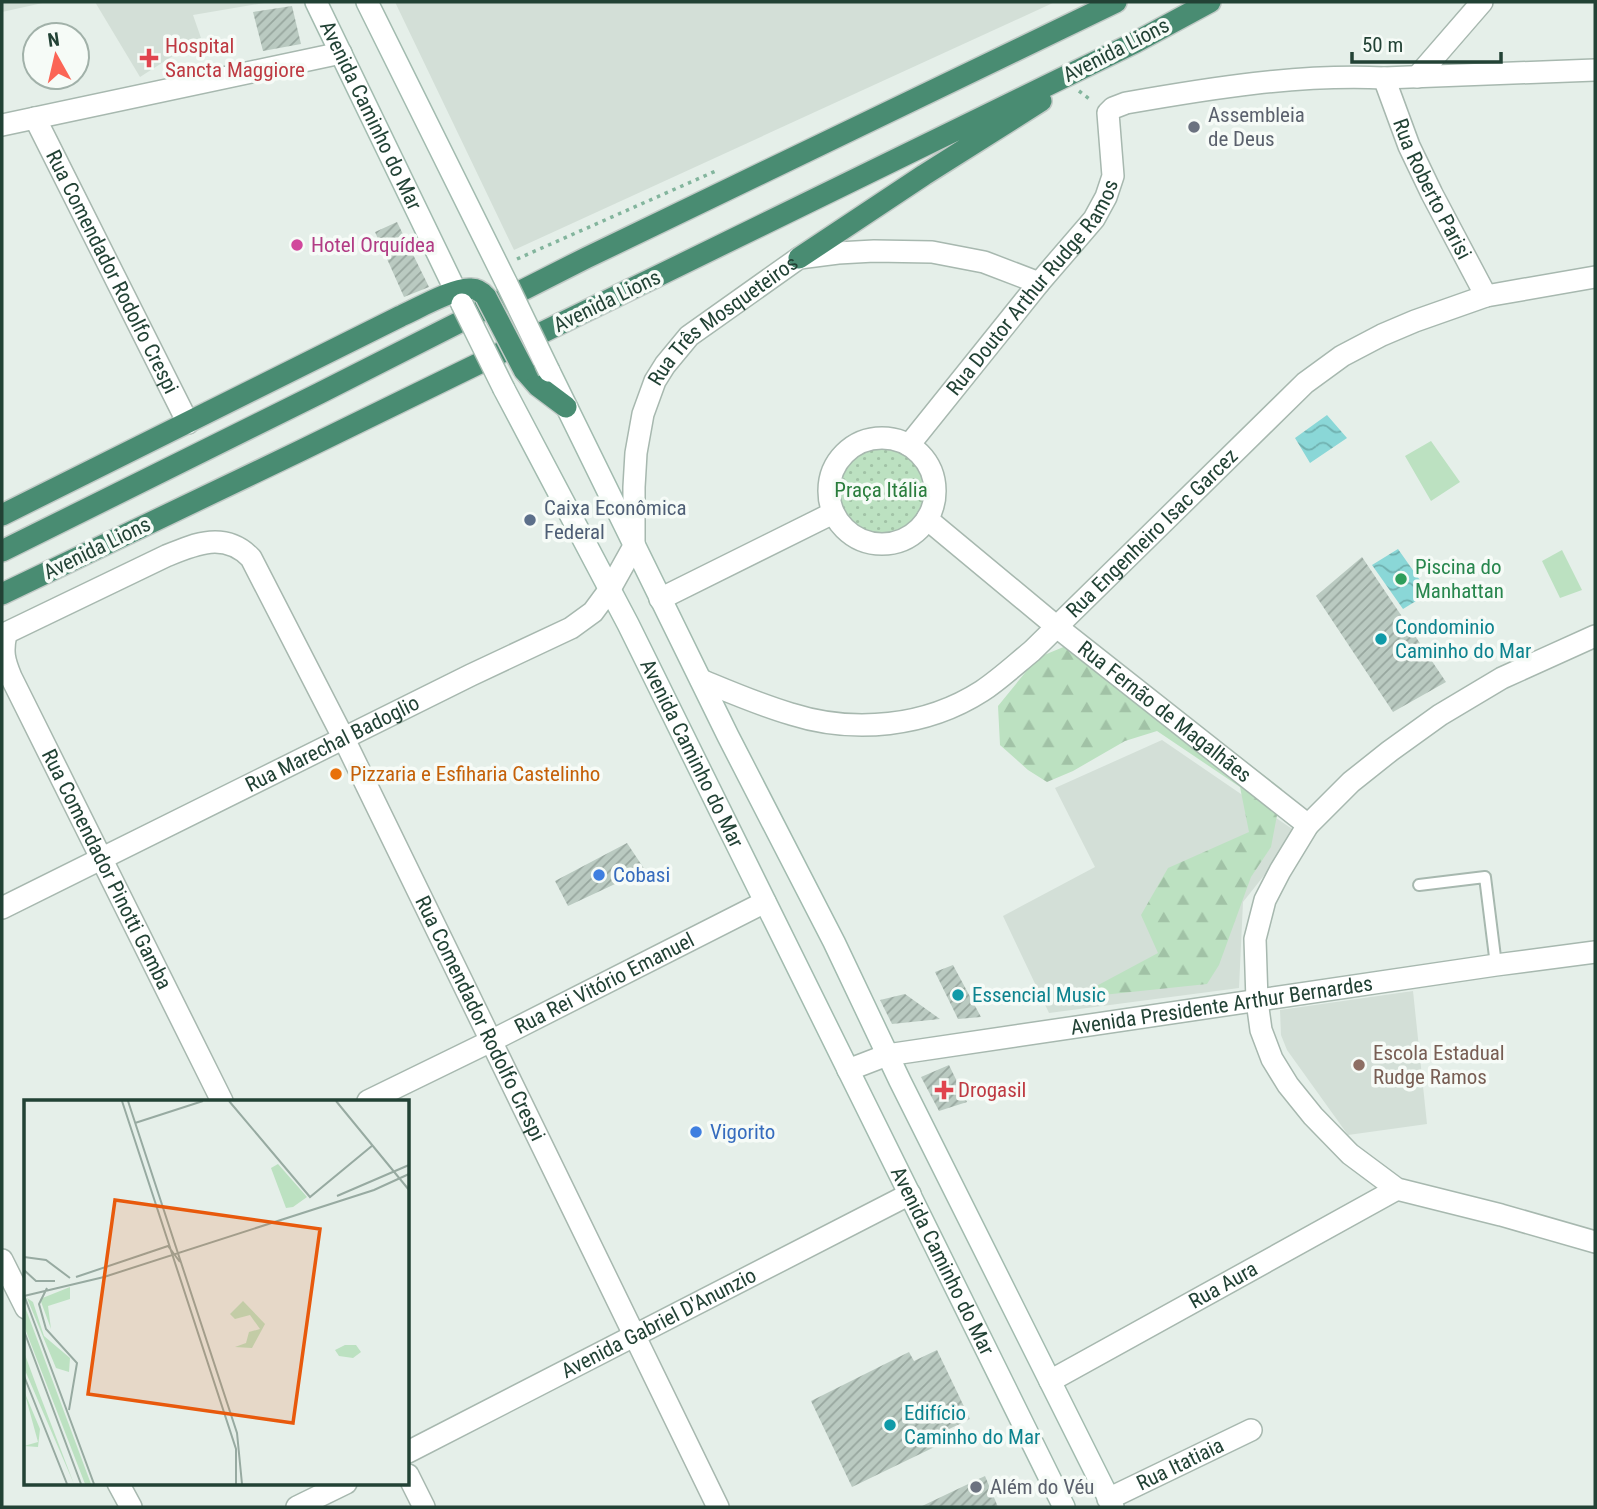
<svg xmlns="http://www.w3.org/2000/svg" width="1597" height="1509" viewBox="0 0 1597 1509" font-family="'Roboto Condensed',sans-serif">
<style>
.built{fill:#d3dfd7}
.grass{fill:#bce1c1}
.forest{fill:url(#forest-firs)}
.park{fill:url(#park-dots)}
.water{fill:url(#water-waves)}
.building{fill:url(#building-hatch)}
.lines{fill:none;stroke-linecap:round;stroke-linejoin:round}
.service-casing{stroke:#a7b8af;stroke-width:14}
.minor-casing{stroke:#a7b8af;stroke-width:24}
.secondary-casing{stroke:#a2bbaf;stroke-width:24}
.trunk-casing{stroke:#c1cac6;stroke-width:24}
.path{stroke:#83b59d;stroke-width:3.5;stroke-dasharray:3.5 5;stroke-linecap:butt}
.service{stroke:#fff;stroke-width:10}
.minor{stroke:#fff;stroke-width:21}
.secondary{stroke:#fff;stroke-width:21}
.trunk{stroke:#498c72;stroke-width:21}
.secondary-bridge-casing{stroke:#a2bbaf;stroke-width:24;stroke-linecap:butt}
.trunk-bridge-casing{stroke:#c1cac6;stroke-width:24;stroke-linecap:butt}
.secondary-bridge{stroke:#fff;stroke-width:21}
.trunk-bridge{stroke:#498c72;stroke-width:21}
.health-dot{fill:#e0444e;stroke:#f6fbf7;stroke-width:2.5}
.worship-dot{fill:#6b7280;stroke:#f6fbf7;stroke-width:2.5}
.hotel-dot{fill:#d1479c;stroke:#f6fbf7;stroke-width:2.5}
.service-dot{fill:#5c6f8a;stroke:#f6fbf7;stroke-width:2.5}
.leisure-dot{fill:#2e9e5b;stroke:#f6fbf7;stroke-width:2.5}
.culture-dot{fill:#0f9aa8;stroke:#f6fbf7;stroke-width:2.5}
.food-dot{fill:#e8710a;stroke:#f6fbf7;stroke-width:2.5}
.shop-dot{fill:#3f7fe0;stroke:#f6fbf7;stroke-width:2.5}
.education-dot{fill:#8d6e63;stroke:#f6fbf7;stroke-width:2.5}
.labels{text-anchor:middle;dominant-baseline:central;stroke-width:7;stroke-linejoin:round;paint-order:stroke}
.health-label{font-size:21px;fill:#be3a42;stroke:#f6fbf7;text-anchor:start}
.street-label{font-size:21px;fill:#224235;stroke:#f6fbf7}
.worship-label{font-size:21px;fill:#5b616d;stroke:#f6fbf7;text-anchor:start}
.hotel-label{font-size:21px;fill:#b23c85;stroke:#f6fbf7;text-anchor:start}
.park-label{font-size:21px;fill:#297d3c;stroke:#f6fbf7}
.service-label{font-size:21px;fill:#4e5e75;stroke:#f6fbf7;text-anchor:start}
.leisure-label{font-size:21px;fill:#27864d;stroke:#f6fbf7;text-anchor:start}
.culture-label{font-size:21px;fill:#0d838f;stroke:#f6fbf7;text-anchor:start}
.food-label{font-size:21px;fill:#c56008;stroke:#f6fbf7;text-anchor:start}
.shop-label{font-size:21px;fill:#366cbe;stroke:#f6fbf7;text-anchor:start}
.education-label{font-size:21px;fill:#785e54;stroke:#f6fbf7;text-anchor:start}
.inset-road{fill:none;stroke:#97aaa1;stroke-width:2}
.view{fill:#e8590c;fill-opacity:0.15;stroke:#e8590c;stroke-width:3.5}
.inset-edge{fill:none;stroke:#224235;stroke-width:3.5}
</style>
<defs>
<pattern id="forest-firs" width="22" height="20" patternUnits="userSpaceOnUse" patternTransform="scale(1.75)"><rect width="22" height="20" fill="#bce1c1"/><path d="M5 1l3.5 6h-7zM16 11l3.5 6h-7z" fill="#a1c2a6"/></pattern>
<pattern id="park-dots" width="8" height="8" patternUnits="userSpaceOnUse" patternTransform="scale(1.75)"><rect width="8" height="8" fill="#bce1c1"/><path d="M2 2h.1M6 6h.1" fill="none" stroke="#a1c2a6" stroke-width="1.8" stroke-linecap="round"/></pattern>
<pattern id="water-waves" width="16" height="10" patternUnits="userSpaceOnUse" patternTransform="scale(1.75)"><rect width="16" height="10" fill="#8ad7d7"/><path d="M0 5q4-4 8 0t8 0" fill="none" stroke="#70b0af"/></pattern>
<pattern id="building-hatch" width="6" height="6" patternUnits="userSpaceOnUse" patternTransform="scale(1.75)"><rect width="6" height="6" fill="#bacac1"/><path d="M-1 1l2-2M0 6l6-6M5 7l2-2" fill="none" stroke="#97a69e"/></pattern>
</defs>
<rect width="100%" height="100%" fill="#e5efe9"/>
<path class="built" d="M2,2H47L2,12Z
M95,2H270L193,15L201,38L140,77Z
M395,2H1055L514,250Z
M1162,740L1298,833L1243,902L1239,988L1049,1013L1003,916L1095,867L1055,788Z
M1413,991L1427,1124L1348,1135L1287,1050L1281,1035L1280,1010Z"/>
<path class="grass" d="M1431,441L1460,482L1431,501L1405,456Z
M1562,550L1582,590L1560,598L1542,561Z"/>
<path class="forest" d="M1085,638L1282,789L1271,847L1251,877L1219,965L1207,984L1074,998L1158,953L1141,915L1168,868L1249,832L1240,787L1157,731L1125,741L1073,771L1047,782L1028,770L1000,745L998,706L1037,658Z"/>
<path class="park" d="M836 490a45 45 0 1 1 90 0a45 45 0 1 1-90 0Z"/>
<path class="water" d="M1327,415L1347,438L1310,463L1295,438Z
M1398,549L1429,593L1403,609L1372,565Z"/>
<path class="building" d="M292,6L301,44L263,51L253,12Z
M397,222L429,287L404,297L375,232Z
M1362,557L1446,682L1393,712L1316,596Z
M627,843L645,870L568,906L555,881Z
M953,965L981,1017L958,1019L935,972Z
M905,994L940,1019L892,1024L880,1000Z
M949,1065L967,1102L939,1111L921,1077Z
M937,1350L970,1419L947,1430L951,1439L852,1487L811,1401L909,1352L914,1361Z
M985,1476L998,1507H920Z"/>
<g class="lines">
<defs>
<path id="service" d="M1419,885L1485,877L1496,965"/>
<g id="minor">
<path d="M1417,77L1482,2"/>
<path id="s1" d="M1384,78L1409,146L1432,194L1486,296"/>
<path id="s2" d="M35,118L188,423"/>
<path d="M2,125L341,53"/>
<circle cx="882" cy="491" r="53"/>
<path id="s3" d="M909,445L1039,283L1094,219L1106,197L1113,176L1108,113L1113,108L1126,103C1212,88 1297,74 1384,78L1595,70"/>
<path id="s4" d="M927,519L1057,627L1308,825"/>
<path d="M660,599L833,513"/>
<path id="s5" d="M6,634C2,652 4,660 11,677L222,1101"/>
<path id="s6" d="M2,635L166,556C195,544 225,531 251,558L344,739L718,1507"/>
<path d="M1595,636L1502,678L1440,715L1390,751L1351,782L1308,825L1280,871L1265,900L1255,939L1257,1001L1261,1030L1272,1059L1288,1085L1313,1116L1350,1154L1397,1189L1501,1215L1595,1242"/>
<path id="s7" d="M701,680C730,692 760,705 791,714C854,734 926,727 982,691C1000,679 1016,664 1032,651L1305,383L1342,356L1382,335L1415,321L1486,296L1595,277"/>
<path id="s8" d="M2,908L471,675L571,628L593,612L610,589L634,546V487L636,453L643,414L655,381L665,365L689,336L799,258L838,253L874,251L932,252L984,262L1039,283"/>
<path id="s9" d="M848,1070L887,1055L1496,965L1595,952"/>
<path id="s10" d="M368,1101L491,1041L765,902"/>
<path d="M2,1260L26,1308"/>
<path id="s11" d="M1050,1381L1397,1189"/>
<path id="s12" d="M408,1452L910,1194"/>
<path d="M408,1475L424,1507"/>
<path d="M118,1483L131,1507"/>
<path id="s13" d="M1108,1499L1251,1430"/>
<path d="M297,1507L346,1483"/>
</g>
<g id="secondary">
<path id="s14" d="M316,2L462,304"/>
<path d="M367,2L507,284"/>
<path d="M549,371L728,736L834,942L900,1081L1113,1507"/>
<path id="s15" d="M504,389L628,624L1064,1507"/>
</g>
<path id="trunk" d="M799,258L924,175L1041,101
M524,370L538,386L566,407
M2,515L401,316C417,309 455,287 471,289C478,289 482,292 486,297
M2,551L320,393L586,258L1116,2
M2,594L302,450L1136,42L1210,2"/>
</defs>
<use href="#service" class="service-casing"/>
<use href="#minor" class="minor-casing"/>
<use href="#secondary" class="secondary-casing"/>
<use href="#trunk" class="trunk-casing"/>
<path class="path" d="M1079,91L1092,101
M517,259L718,170"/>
<use href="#service" class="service"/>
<use href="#minor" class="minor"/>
<use href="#secondary" class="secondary"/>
<use href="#trunk" class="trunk"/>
<defs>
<path id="secondary-bridge" d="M507,284L549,371
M462,304L504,389"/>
<path id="trunk-bridge" d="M486,297L524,370"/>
</defs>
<use href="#secondary-bridge" class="secondary-bridge-casing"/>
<use href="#trunk-bridge" class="trunk-bridge-casing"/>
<use href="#secondary-bridge" class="secondary-bridge"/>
<use href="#trunk-bridge" class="trunk-bridge"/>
</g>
<g class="health-dot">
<path d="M145.5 47.5h7v7h7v7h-7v7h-7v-7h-7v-7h7z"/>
<path d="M940.5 1079.5h7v7h7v7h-7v7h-7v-7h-7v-7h7z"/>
</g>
<g class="worship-dot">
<circle cx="1194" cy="127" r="7"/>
<circle cx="976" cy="1487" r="7"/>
</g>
<circle class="hotel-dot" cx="297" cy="245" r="7"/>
<circle class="service-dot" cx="530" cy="520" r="7"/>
<circle class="leisure-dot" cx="1401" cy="579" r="7"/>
<g class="culture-dot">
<circle cx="1381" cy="639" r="7"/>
<circle cx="958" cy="995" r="7"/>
<circle cx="890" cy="1425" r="7"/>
</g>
<circle class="food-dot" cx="336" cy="774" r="7"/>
<g class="shop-dot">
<circle cx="599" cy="875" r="7"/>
<circle cx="696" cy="1132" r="7"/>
</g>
<circle class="education-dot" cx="1359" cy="1065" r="7"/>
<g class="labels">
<g class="health-label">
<text x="165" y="46">Hospital<tspan x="165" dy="24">Sancta Maggiore</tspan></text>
<text x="958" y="1090">Drogasil</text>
</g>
<g class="street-label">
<text transform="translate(1116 50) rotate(-27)">Avenida Lions</text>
<text stroke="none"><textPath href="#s14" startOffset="126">Avenida Caminho do Mar</textPath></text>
<text stroke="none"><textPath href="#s1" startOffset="121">Rua Roberto Parisi</textPath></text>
<text stroke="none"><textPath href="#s2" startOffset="172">Rua Comendador Rodolfo Crespi</textPath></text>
<text stroke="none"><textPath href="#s3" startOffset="201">Rua Doutor Arthur Rudge Ramos</textPath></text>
<text transform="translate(607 301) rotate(-26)">Avenida Lions</text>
<text stroke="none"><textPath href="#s8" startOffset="999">Rua Três Mosqueteiros</textPath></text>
<text stroke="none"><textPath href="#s7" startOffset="527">Rua Engenheiro Isac Garcez</textPath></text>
<text transform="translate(97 548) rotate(-26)">Avenida Lions</text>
<text stroke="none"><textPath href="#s4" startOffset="306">Rua Fernão de Magalhães</textPath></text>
<text stroke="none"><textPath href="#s8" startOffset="369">Rua Marechal Badoglio</textPath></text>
<text stroke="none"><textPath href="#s15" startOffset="410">Avenida Caminho do Mar</textPath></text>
<text stroke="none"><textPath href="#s5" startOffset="259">Rua Comendador Pinotti Gamba</textPath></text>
<text stroke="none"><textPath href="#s10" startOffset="264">Rua Rei Vitório Emanuel</textPath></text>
<text stroke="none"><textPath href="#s9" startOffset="380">Avenida Presidente Arthur Bernardes</textPath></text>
<text stroke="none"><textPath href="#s6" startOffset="788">Rua Comendador Rodolfo Crespi</textPath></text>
<text stroke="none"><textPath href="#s15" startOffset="976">Avenida Caminho do Mar</textPath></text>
<text stroke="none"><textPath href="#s11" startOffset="198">Rua Aura</textPath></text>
<text stroke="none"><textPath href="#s12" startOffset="282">Avenida Gabriel D'Anunzio</textPath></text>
<text stroke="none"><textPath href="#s13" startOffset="80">Rua Itatiaia</textPath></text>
</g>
<g class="worship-label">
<text x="1208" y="115">Assembleia<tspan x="1208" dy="24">de Deus</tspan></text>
<text x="990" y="1487">Além do Véu</text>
</g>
<g class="hotel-label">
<text x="311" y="245">Hotel Orquídea</text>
</g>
<g class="park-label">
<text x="881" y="490">Praça Itália</text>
</g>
<g class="service-label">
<text x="544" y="508">Caixa Econômica<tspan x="544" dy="24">Federal</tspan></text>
</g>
<g class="leisure-label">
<text x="1415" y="567">Piscina do<tspan x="1415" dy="24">Manhattan</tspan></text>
</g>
<g class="culture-label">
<text x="1395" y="627">Condominio<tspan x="1395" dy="24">Caminho do Mar</tspan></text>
<text x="972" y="995">Essencial Music</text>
<text x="904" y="1413">Edifício<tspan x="904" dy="24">Caminho do Mar</tspan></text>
</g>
<g class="food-label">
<text x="350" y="774">Pizzaria e Esfiharia Castelinho</text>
</g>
<g class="shop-label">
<text x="613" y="875">Cobasi</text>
<text x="710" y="1132">Vigorito</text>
</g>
<g class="education-label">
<text x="1373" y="1053">Escola Estadual<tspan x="1373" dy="24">Rudge Ramos</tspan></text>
</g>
</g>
<g transform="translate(24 1100)">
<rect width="385" height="385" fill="#e5efe9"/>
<path d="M3,198L9,202L20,236L46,258L45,272L32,268ZM0,204L67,384H61L0,226ZM0,252L14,290L50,384L0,268ZM0,291L16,329L14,347L0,346L14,342Z" fill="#bce1c1"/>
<path d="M46,187V199L24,206L27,229L16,199ZM219,201L241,224L228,248L211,247L222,243L225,232L236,229L226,215L211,219L206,214Z" fill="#bce1c1"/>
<path d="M254,64L283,97L269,107L262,108L247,68ZM321,245H332L337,252L329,258L315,256L311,250Z" fill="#bce1c1"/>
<path class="inset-road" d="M98,1L212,349V384M104,1L213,333L218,384M205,1L286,97L349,45M312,1L385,90M111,23L179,1M313,96L385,65M0,157L22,160L46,178M0,170L12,181H31M52,177L144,146L156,162M23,188L15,204L22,229L53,263L45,310M0,195L70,384M0,196L80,177L350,90L385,74M0,231L57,384M0,276L43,384"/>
<path class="view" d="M91,100L296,129L269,323L64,294Z"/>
<rect width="385" height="385" class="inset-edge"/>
</g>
<rect width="1597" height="1509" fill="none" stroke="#224235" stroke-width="7"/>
<g transform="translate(56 56) rotate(352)"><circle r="33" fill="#f6fbf7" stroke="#a1b1a9" stroke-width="2"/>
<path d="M0-5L12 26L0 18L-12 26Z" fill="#fb6556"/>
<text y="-10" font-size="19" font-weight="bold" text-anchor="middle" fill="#224235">N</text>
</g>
<path d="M1352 52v10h149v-10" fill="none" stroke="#224235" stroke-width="3.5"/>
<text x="1362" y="52" font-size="21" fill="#224235" stroke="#f6fbf7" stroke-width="5" paint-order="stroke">50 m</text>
</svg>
